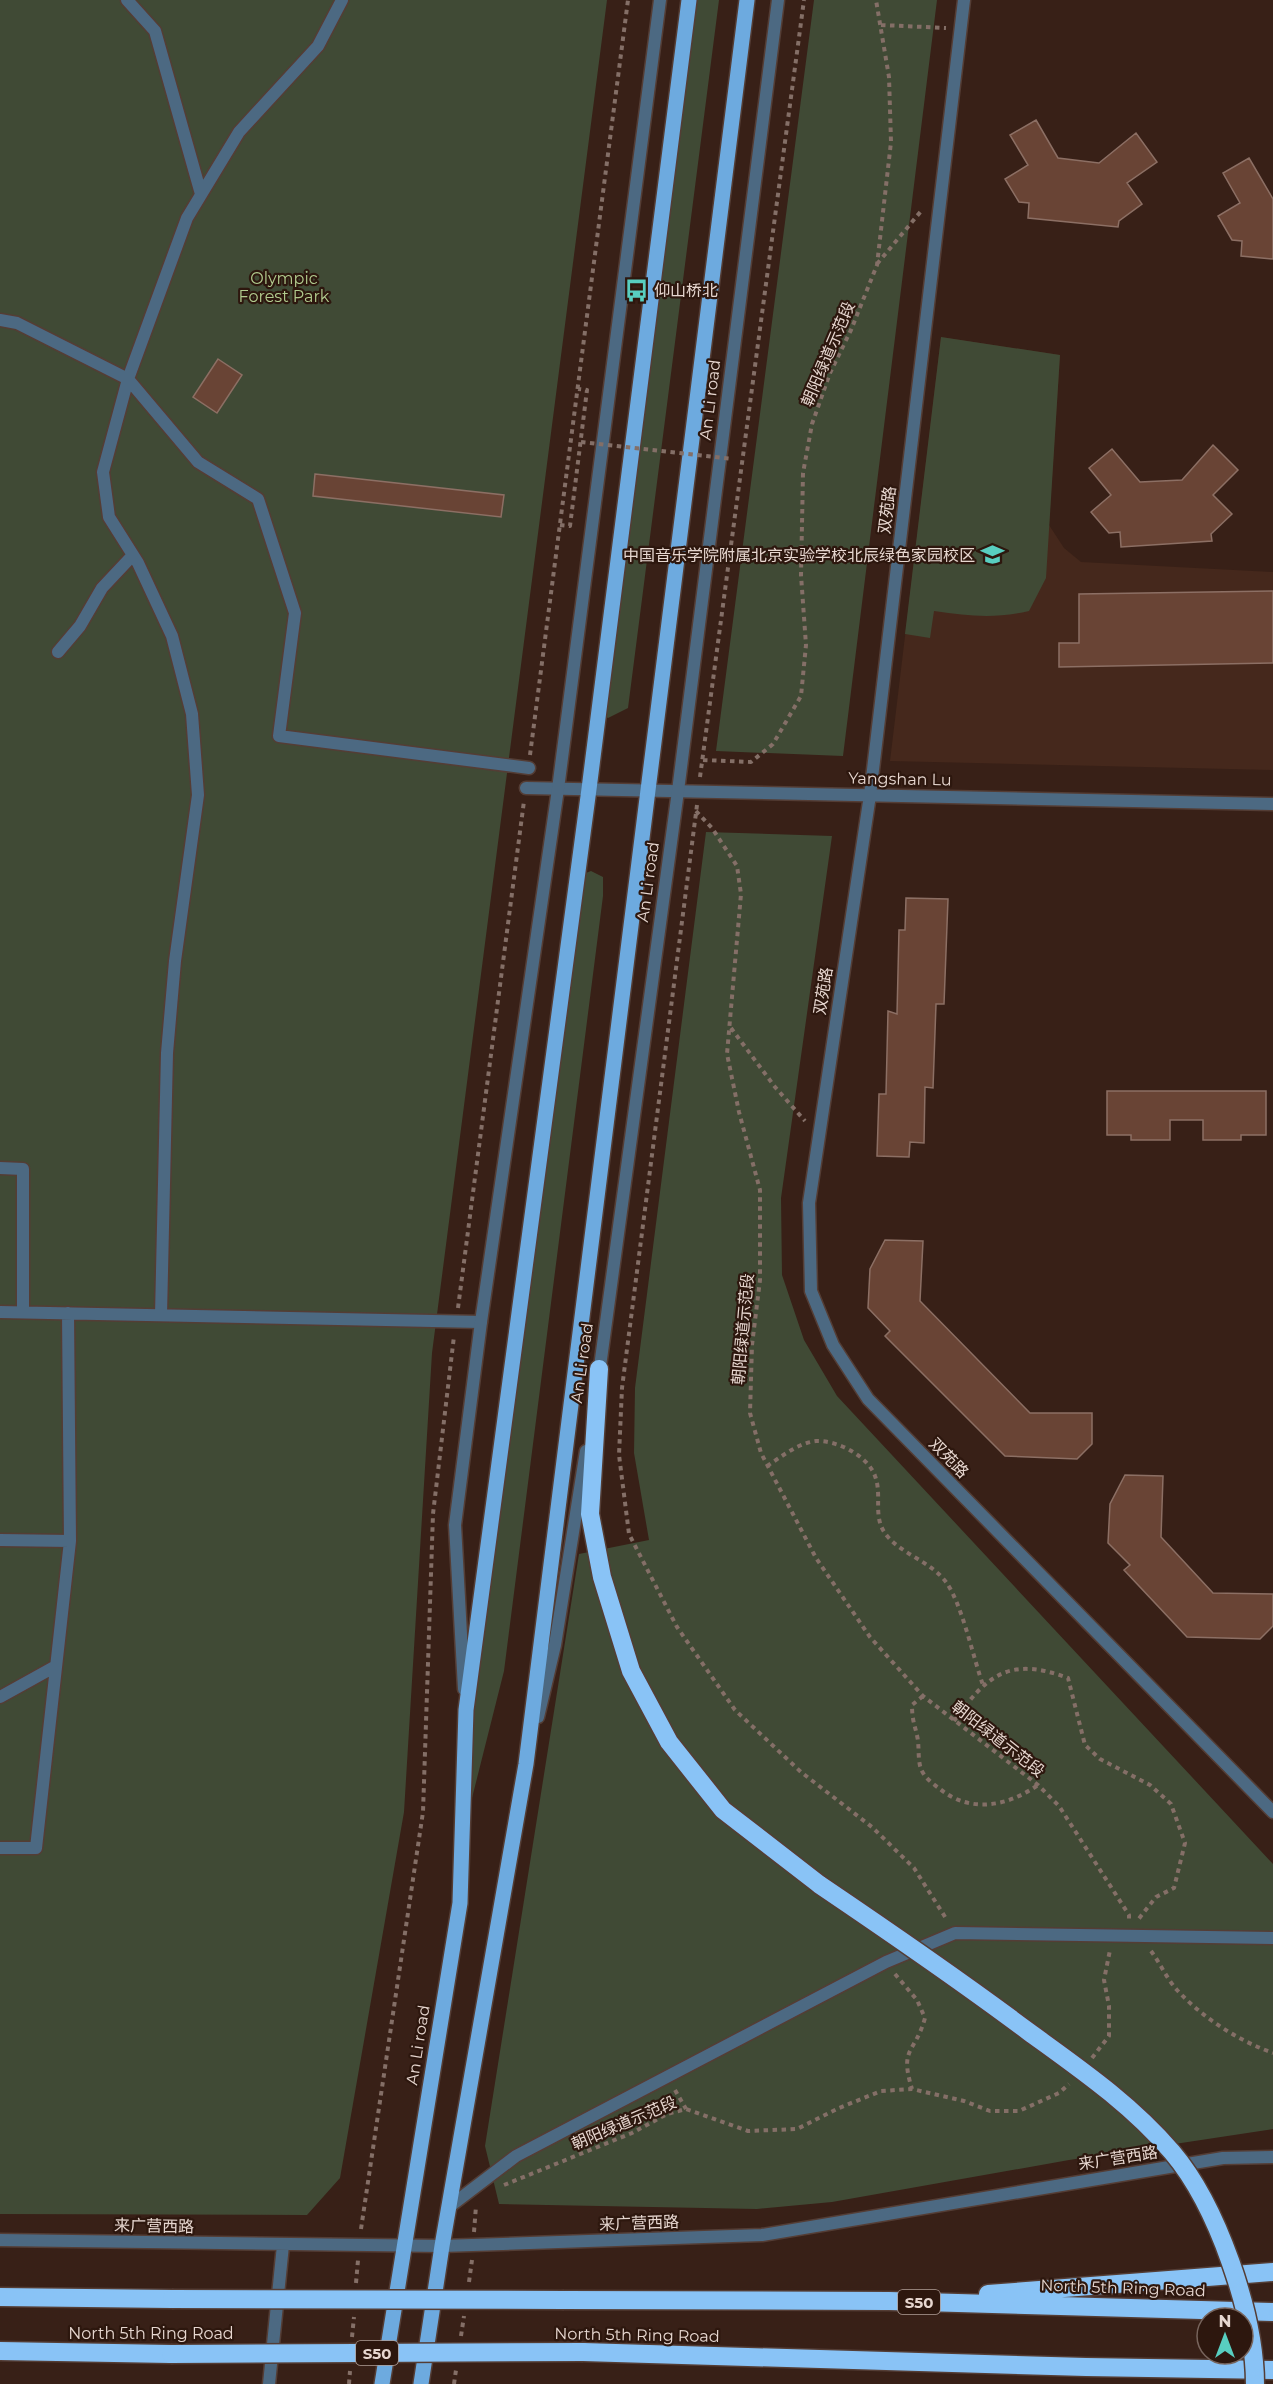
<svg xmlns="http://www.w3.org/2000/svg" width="1273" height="2384" viewBox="0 0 1273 2384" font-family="Montserrat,'Noto Sans SC',sans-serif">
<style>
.built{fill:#45281c}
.green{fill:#404a35}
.building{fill:#694435;stroke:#8c6f64;stroke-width:1.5}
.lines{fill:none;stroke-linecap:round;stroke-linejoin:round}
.service-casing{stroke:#543d35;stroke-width:15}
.minor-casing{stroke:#543d35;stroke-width:15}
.tertiary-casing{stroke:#543d35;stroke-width:15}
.primary-casing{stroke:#543d35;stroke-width:18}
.motorway-casing{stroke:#543d35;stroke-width:21}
.path{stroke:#846f67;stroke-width:4;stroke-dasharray:4.5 4.5;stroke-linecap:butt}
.service{stroke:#4c6982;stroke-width:12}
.minor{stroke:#4c6982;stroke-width:12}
.tertiary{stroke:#4c6982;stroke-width:12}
.primary{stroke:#6daadf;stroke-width:15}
.motorway{stroke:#89c3f6;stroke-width:18}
.motorway-bridge-casing{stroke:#543d35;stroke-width:21;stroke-linecap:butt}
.path-bridge{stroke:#846f67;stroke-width:4;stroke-dasharray:4.5 4.5;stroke-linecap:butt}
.motorway-bridge{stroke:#89c3f6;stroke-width:18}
.labels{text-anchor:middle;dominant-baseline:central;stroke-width:4.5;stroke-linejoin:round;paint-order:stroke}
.shield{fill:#2d170e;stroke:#af9d96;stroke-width:1.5}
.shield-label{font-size:15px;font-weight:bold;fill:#e7d7d0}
.park-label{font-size:16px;fill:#b2cc8f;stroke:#2d170e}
.poi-label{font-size:16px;fill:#e7d7d0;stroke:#2d170e;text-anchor:start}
.street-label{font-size:16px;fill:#e7d7d0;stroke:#2d170e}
</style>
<rect width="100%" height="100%" fill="#382017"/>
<path class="built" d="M941,337L1060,355L1049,525L1064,548L1081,562L1273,572V770L890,761Z"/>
<path class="green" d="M0,0H607L432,1353L404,1812L340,2178L307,2215L0,2214Z
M686,0H719L628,708L608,718L593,710Z
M814,0H937L843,756L716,751Z
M941,337L1060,355L1046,578L1029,611C993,619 970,616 934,611L930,638L905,634Z
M706,832L832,836L781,1198L782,1275L804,1340L837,1396L1273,1864V2129L1069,2160L832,2202L757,2209L499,2204L485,2146L579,1554L649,1540L634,1453L635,1388Z
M591,871L603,877V896L504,1671L469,1810L470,1711L570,879Z"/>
<path class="building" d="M1036,120L1058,158L1099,163L1136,133L1157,162L1127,183L1142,204L1119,221L1118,227L1028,218L1029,203L1019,202L1005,179L1028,165L1010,135Z
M1249,158L1273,199V259L1241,256L1242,241L1232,240L1218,216L1240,203L1223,173Z
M218,359L242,375L217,413L193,397Z
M1213,445L1238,470L1213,495L1232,514L1211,534L1212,541L1121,547L1120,532L1109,533L1091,512L1111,495L1089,468L1112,449L1140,482L1182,480Z
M315,474L504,495L501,517L313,496Z
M1273,591V663L1059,667V643H1079V594Z
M906,898L948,899L944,1004H936L933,1088L925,1087L924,1143L910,1142L909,1157L877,1156L879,1094H886L888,1011L897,1014L899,930H905Z
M1107,1091H1266V1135H1241V1140H1203V1120H1170V1140H1131V1135H1107Z
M885,1240L923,1241L920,1301L1030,1413H1092V1444L1077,1459L1005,1456L885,1336L890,1331L868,1308L870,1269Z
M1125,1475L1163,1476L1161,1537L1213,1593L1273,1594V1626L1260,1639L1187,1637L1124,1570L1130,1565L1108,1543L1110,1504Z"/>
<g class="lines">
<defs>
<path id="service" d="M127,0L155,31L201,194
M0,320L17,323L128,379L198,462L258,499L295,613L279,736L529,768
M58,652L80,626L102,588L133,555
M0,1168L23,1169V1312
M0,1312L481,1322
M161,1315L167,1053L175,961L198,795L192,714L172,636L138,563L109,517L103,472L128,379L187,218L239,132L318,46L342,0
M0,1540L70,1541
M0,1697L56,1666
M0,1848H36L70,1541L68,1313"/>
<path id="minor" d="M964,0L870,795L809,1203L811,1291L833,1345L868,1399L1273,1812
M526,788L1273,804
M449,2207L516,2156L886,1962L955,1933L1273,1938"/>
<path id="tertiary" d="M599,1374L678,791L778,0
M464,1689L455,1525L481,1322L558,789L660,0
M538,1717L555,1645L586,1451
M0,2240L442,2246L762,2235L1223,2158L1273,2157
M269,2384L283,2245"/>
<path id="primary" d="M382,2384L460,1903L466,1710L589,789L689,0
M421,2384L442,2246L526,1764L747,0"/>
<path id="motorway" d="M599,1369L590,1514L602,1577L631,1671L669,1742L723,1810L820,1885
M988,2294L1273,2272
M0,2297L172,2299
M564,2300L889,2301L1273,2312
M0,2351L171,2354
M583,2352L1086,2367L1273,2370"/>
</defs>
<use href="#service" class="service-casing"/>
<use href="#minor" class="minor-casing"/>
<use href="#tertiary" class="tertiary-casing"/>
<use href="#primary" class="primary-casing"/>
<use href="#motorway" class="motorway-casing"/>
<path class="path" d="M881,25L946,28
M877,264L922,210
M560,525L570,526L587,390L578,389
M530,755L628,0
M703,760L751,762L773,744L801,696L806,645L801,575L803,473L812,424L830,373L851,330L877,265L891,142L889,77L876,0
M700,777L804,0
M697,805L622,1388L619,1455L629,1534L677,1627L735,1710L801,1772L872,1827L914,1868L947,1920
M696,811L712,828L737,866L741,894L727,1054L739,1112L760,1190V1280L752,1345L750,1413L761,1453L816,1558L870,1637L923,1696L1038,1785L1059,1806L1129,1915V1922
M731,1028L775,1087L805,1121
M458,1308L524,801
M767,1466C781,1457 798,1443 816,1441C837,1440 868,1456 875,1476C883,1497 871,1518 888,1537C904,1555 931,1562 946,1582C962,1604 973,1657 983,1685
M923,1696L912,1705C912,1723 916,1727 918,1741C919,1750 918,1761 921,1769C924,1777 933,1784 940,1789C971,1814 1008,1806 1038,1785
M954,1721C987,1675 1009,1656 1068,1678L1085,1745L1100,1759L1150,1785L1171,1804L1185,1843L1174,1888L1156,1897L1137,1921
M1151,1951C1160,1963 1167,1979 1177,1990C1203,2018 1237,2040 1273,2053
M895,1974L917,2000L925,2018C915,2054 899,2047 912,2089
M1092,2058L1109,2036V2006L1104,1980L1110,1950
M675,2090L686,2109
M504,2185L632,2133L667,2114L686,2109L748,2131L797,2129L839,2108L881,2091L912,2089L964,2101L990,2111H1019L1059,2093L1069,2084
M361,2229L423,1812L433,1514L454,1336
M474,2232L476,2206
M469,2282L472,2260
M356,2283L358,2260
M461,2336L464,2316
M352,2337L354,2317
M349,2384L350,2371
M454,2384L456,2370"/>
<use href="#service" class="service"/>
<use href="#minor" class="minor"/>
<use href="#tertiary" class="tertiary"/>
<use href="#primary" class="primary"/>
<use href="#motorway" class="motorway"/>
<defs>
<path id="motorway-bridge" d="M820,1885C891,1933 961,1981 1029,2032C1080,2069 1131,2104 1172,2152C1217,2205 1255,2314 1255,2384
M172,2299L564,2300
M171,2354L583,2352"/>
</defs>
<use href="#motorway-bridge" class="motorway-bridge-casing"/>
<path class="path-bridge" d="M581,442L733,459"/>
<use href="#motorway-bridge" class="motorway-bridge"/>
</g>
<defs>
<symbol id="bus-bare" viewBox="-9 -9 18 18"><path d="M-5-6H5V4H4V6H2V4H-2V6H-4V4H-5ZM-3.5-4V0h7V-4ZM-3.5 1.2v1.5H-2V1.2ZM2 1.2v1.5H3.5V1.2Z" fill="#58cec0" stroke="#2d170e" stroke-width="2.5" paint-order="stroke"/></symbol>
<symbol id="school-bare" viewBox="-9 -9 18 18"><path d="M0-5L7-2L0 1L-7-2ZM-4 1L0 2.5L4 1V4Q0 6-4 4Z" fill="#58cec0" stroke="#2d170e" stroke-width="2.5" paint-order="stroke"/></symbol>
</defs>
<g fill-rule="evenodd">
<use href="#bus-bare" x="620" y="274" width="33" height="33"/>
<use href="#school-bare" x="976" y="538" width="33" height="33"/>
</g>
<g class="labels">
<g class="shield">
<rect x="898" y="2290" width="42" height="24" rx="4.5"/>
<rect x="356" y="2341" width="42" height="24" rx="4.5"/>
</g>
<g class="shield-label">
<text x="919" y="2302">S50</text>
<text x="377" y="2353">S50</text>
</g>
<g class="park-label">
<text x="284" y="278">Olympic<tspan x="284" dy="18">Forest Park</tspan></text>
</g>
<g class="poi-label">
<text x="654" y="290">仰山桥北</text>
<text x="975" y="555" text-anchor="end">中国音乐学院附属北京实验学校北辰绿色家园校区</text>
</g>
<g class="street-label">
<text transform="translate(828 354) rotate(-67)">朝阳绿道示范段</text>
<text transform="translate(710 400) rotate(-83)">An Li road</text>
<text transform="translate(887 510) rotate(-83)">双苑路</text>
<text transform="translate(900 779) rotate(1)">Yangshan Lu</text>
<text transform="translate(648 882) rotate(-82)">An Li road</text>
<text transform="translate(823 991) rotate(-81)">双苑路</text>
<text transform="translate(743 1329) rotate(-85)">朝阳绿道示范段</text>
<text transform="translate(582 1363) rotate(-82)">An Li road</text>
<text transform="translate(949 1458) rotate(46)">双苑路</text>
<text transform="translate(998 1739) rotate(38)">朝阳绿道示范段</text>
<text transform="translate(418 2045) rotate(-81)">An Li road</text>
<text transform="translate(624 2123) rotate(-23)">朝阳绿道示范段</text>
<text transform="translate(1118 2158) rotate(-9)">来广营西路</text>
<text transform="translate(639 2223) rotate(-2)">来广营西路</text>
<text transform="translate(154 2226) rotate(1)">来广营西路</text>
<text transform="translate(1123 2288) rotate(2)">North 5th Ring Road</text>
<text x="151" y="2333">North 5th Ring Road</text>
<text transform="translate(637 2335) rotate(1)">North 5th Ring Road</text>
</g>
</g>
<g transform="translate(1225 2336)"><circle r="28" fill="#2d170e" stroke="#77645c" stroke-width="1.5"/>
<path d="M0-4.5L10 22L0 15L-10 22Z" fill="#58cec0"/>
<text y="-9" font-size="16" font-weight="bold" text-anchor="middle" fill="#e7d7d0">N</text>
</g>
</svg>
